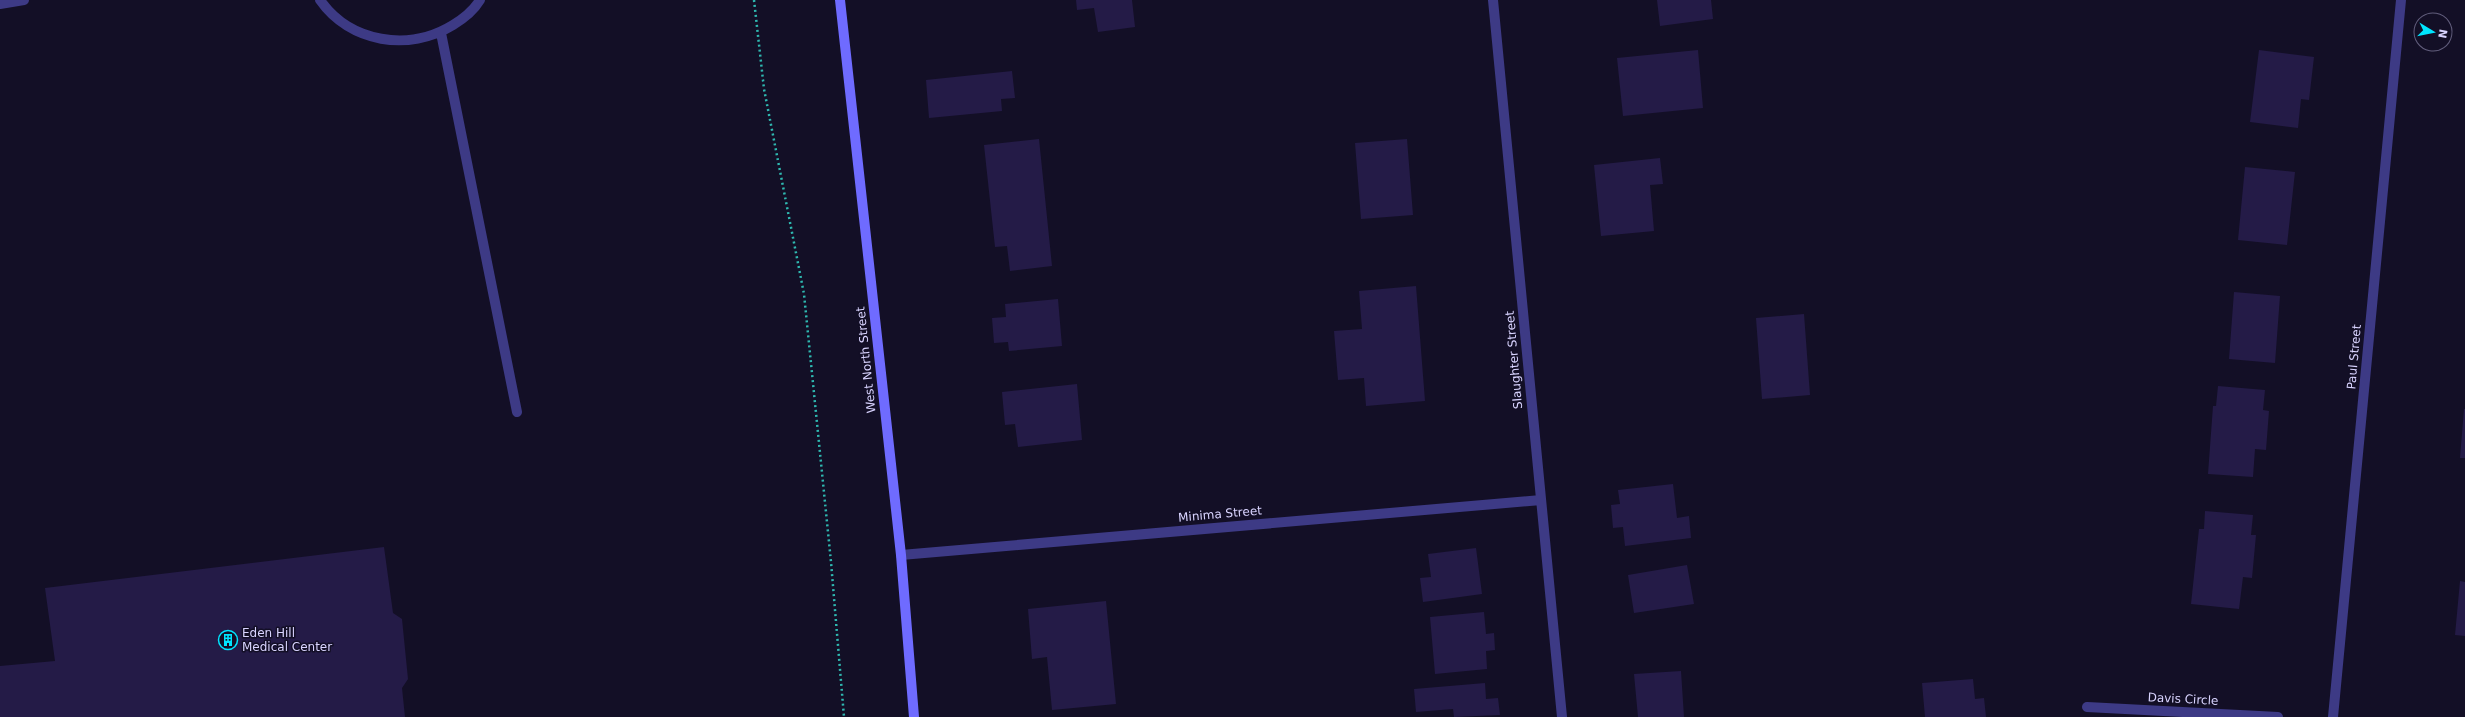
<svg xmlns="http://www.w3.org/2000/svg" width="2465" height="717" viewBox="0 0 2465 717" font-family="'DejaVu Sans',sans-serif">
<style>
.building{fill:#241b47}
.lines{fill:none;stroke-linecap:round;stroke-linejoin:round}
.path{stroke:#2fb8b0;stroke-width:2.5;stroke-dasharray:2 3;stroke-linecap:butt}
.service{stroke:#3d3a85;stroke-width:10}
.minor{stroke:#3d3a85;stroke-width:10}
.secondary{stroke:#6f6bff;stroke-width:10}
.labels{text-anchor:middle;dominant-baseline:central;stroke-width:3;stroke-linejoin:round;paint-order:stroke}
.street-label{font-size:12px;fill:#d9d4ff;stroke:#130f26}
.poi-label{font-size:12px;fill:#d9d4ff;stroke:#130f26;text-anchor:start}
</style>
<rect width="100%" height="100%" fill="#130f26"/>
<path class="building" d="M1076,0H1132L1135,27L1098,32L1094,8L1077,10Z
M1657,0H1711L1713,19L1660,26Z
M1698,50L1703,108L1623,116L1617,58Z
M2259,50L2314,57L2309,100L2301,99L2298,128L2250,122Z
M1012,71L1015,98L1001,99L1002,111L929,118L926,80Z
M1039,139L1052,266L1010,271L1007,246L995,247L984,145Z
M1407,139L1413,215L1361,219L1355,143Z
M1660,158L1663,184L1650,185L1654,231L1601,236L1594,165Z
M2245,167L2295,172L2287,245L2238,240Z
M1416,286L1425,401L1366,406L1364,378L1338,380L1334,331L1362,329L1359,291Z
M2234,292L2280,296L2275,363L2229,359Z
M1058,299L1062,346L1009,351L1008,342L994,343L992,318L1006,317L1005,304Z
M1804,314L1810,395L1762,399L1756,318Z
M1077,384L1082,440L1018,447L1015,424L1005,425L1002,392Z
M2218,386L2265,390L2263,410L2269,411L2266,450L2255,449L2253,477L2208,474L2213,406H2216Z
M2464,409H2465V458H2460Z
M1673,484L1677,518L1689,516L1691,538L1625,546L1623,527L1613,528L1611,505L1620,504L1618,490Z
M2205,511L2253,515L2251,535H2256L2252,578L2243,577L2239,609L2191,604L2199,529H2204Z
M384,547L393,613L402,619L408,679L402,688L405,717H0V666L55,661L45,588Z
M1476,548L1482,594L1423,602L1420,578L1431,577L1428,554Z
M1687,565L1694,604L1634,613L1628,575Z
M2460,581L2465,582V636L2455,635Z
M1106,601L1116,704L1052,710L1047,657L1032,659L1028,609Z
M1484,612L1486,634L1494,633L1495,650L1486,651L1487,669L1435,674L1430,617Z
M1681,671L1684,717H1638L1634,674Z
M1973,679L1975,699L1984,698L1986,717H1925L1922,683Z
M1485,683L1486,699L1498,698L1500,715L1454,717L1453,709L1416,712L1414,689Z"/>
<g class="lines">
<path class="path" d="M754,0L764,89L804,294L831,562L844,717"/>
<path class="service" d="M0,4L24,0"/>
<path class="minor" d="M320,0C350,43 409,52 453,25C463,19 474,10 480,0
M1493,0L1562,717
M441,33L517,412
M901,555L1541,500
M2087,707L2278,717
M2333,717L2401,0"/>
<path class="secondary" d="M840,0L901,555L914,717"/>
</g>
<defs>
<symbol id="building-ring" viewBox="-11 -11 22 22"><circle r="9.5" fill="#130f26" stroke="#00e5ff" stroke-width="1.5"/><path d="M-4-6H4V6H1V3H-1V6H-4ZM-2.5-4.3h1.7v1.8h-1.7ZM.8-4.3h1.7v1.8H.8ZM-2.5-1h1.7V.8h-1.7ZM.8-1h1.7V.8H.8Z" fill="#00e5ff"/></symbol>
</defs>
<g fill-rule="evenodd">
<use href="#building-ring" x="217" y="629" width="22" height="22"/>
</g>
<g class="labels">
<g class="street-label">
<text transform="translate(2354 357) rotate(-85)">Paul Street</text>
<text transform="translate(866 360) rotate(-96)">West North Street</text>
<text transform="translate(1514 360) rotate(-95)">Slaughter Street</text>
<text transform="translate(1220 514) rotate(-5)">Minima Street</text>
<text transform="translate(2183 699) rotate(3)">Davis Circle</text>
</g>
<g class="poi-label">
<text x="242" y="633">Eden Hill<tspan x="242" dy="14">Medical Center</tspan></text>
</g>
</g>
<g transform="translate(2433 32) rotate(100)"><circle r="19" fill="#130f26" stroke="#625e7d"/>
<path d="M0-3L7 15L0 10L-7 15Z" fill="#00e5ff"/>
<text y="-6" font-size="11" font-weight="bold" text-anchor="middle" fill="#d9d4ff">N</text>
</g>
</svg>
